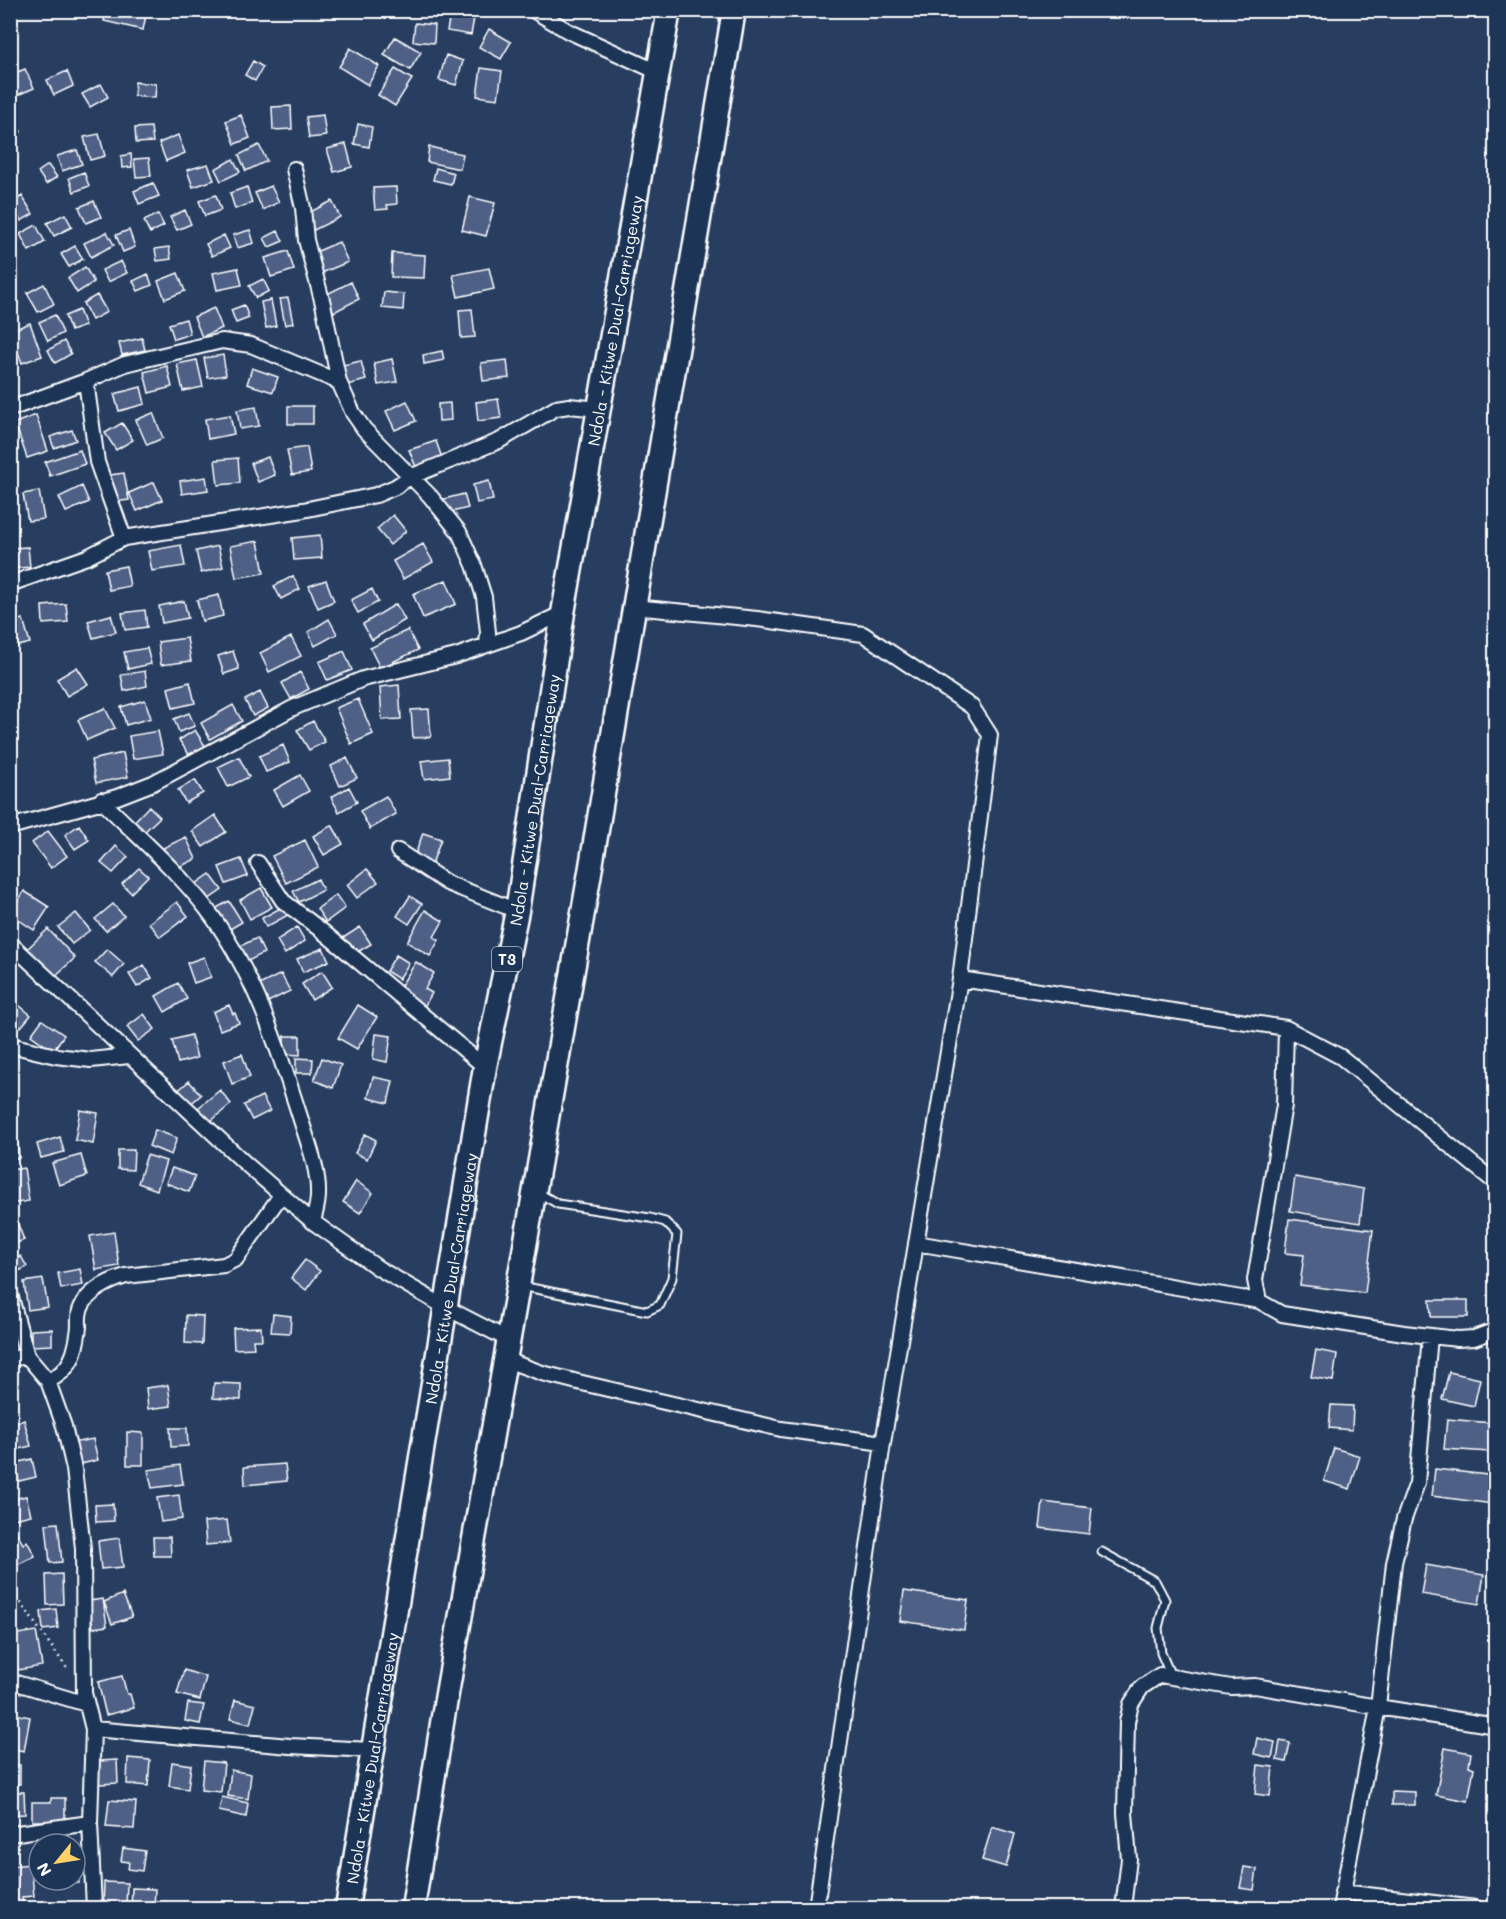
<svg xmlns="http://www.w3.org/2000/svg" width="1506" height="1919" viewBox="0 0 1506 1919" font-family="Mali,sans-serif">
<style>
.building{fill:#4f6087;stroke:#fff;stroke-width:1.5}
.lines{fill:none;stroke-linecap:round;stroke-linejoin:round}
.service-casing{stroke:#fff;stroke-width:11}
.minor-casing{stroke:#fff;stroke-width:18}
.trunk-casing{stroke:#fff;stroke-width:27}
.path{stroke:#fff;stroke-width:3;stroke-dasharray:1.5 4.5;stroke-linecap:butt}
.service{stroke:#1d3557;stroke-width:7}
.minor{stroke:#1d3557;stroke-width:14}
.trunk{stroke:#1d3557;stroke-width:22}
.labels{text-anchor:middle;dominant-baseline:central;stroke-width:5;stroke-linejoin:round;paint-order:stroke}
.shield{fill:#1d3557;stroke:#bbc2cd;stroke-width:1.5}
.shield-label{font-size:15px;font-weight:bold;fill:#fff}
.street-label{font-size:16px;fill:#fff;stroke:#1d3557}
</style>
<rect width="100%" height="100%" fill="#273e61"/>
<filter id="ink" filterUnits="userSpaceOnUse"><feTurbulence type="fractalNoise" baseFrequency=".0167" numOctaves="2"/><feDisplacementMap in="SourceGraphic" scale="12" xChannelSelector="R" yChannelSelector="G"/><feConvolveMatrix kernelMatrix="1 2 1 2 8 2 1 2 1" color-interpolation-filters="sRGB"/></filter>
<g filter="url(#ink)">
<path class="building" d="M106,10H147L143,30L104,21Z
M450,14L474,18L471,35L447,31Z
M415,23L435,25L434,43L413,41Z
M489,29L511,42L501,59L479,47Z
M395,37L421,52L410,70L384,55Z
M350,48L379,66L368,85L339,67Z
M446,55L463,61L456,85L439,80Z
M253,61L263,67L255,81L245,75Z
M481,68L502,71L498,99L477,96Z
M25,69L34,88L15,96L10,87V75Z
M395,69L412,79L395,106L378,95Z
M67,71L73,86L54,95L47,80Z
M135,82L156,84L155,98L134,96Z
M101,84L108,97L90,107L82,94Z
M291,106L292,129L273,130L272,107Z
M241,115L250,138L235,144L226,121Z
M323,115L326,136L309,138L306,117Z
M16,121L21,132L10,137V124Z
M358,124L372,127L369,147L354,144Z
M151,127L153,142L136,143L135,128Z
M99,134L105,156L90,160L84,137Z
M178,135L185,153L166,161L159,143Z
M346,144L352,167L334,172L327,149Z
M259,145L267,161L246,171L239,155Z
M429,147L463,154L460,169L427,162Z
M77,150L82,164L62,171L57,156Z
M131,154L132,167L122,168L121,156Z
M149,158L151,176L136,177L134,159Z
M233,159L240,172L221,181L215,169Z
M208,164L214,180L193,187L187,170Z
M48,165L57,177L46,184L38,172Z
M436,168L454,173L451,184L433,180Z
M84,172L89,186L74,192L69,178Z
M153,183L159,196L139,204L134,191Z
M271,186L279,202L263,210L255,193Z
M247,187L252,203L235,209L230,193Z
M396,187L397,204L387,205L388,209L375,210L373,188Z
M216,195L221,210L205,216L199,201Z
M22,196L33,214L21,221L11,203Z
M470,197L495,203L486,236L462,230Z
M94,201L101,217L86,223L79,207Z
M332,201L340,217L314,230L306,214Z
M185,210L191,224L177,230L170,217Z
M65,214L72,227L54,236L47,223Z
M158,214L164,226L150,233L144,221Z
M36,225L45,242L29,251L20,234Z
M129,230L135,247L123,252L116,235Z
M250,230L254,243L237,248L233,235Z
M278,231L283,241L269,247L264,238Z
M107,232L114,245L91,257L84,243Z
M224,235L230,248L212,256L206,244Z
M339,242L348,262L319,274L311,254Z
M75,246L83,259L69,267L61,254Z
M169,247L171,259L157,261L155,249Z
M288,251L294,270L271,277L265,258Z
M392,253L425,255L424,278L391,277Z
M121,261L127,273L108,282L102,270Z
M85,267L94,282L77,293L68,278Z
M238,268L242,285L217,290L213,273Z
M489,268L494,289L458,297L453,275Z
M178,273L185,291L165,299L158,281Z
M148,274L152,285L138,291L133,281Z
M263,279L269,291L256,298L249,286Z
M351,282L359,299L334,312L325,295Z
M44,284L54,304L38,312L27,293Z
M384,292L404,294L403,310L382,308Z
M97,295L107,312L92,320L83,303Z
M288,298L293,323L285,325L280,299Z
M271,300L276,326L266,328L261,302Z
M244,305L249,318L236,323L231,310Z
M214,308L222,328L202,337L194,317Z
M472,309L475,337L461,338L459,310Z
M79,310L85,326L71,331L65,316Z
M55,315L63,333L48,341L39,322Z
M186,319L190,334L174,339L169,324Z
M30,323L42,356L22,363L10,331Z
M142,338L145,350L122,355L119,343Z
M64,341L71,354L55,363L48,350Z
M442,351L444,360L424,364L423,355Z
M223,355L226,375L208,378L204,358Z
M392,359L397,382L378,385L374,363Z
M197,360L203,387L183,391L177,364Z
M507,360L509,378L483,381L481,363Z
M361,361L366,380L344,386L339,366Z
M167,366L172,387L149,393L144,372Z
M252,368L278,377L273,392L247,384Z
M141,387L145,404L119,411L114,394Z
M498,399L501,418L478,421L476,402Z
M407,401L416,421L395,430L386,411Z
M450,403L451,420L439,421L438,404Z
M288,406H313V424H288Z
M256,407L259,426L240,429L237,410Z
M153,413L163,438L147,445L136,420Z
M36,415L48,451L27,458L15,423Z
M230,415L234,434L208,439L205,419Z
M122,423L133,440L116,450L105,433Z
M72,430L76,440L54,448L50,437Z
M436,441L442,458L416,467L409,450Z
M307,447L311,472L292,475L287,450Z
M80,450L85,464L50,476L45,462Z
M268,457L275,475L258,482L251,463Z
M238,458L240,483L218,485L215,460Z
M124,473L129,500L114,502L110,475Z
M206,477L208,490L182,494L180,481Z
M489,481L493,500L477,503L473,485Z
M154,482L162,500L137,511L129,493Z
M82,486L89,502L66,512L59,497Z
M39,491L44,519L28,521L23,494Z
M464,494L468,508L448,513L444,499Z
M393,515L406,531L390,545L377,529Z
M320,535L322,558L294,560L292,538Z
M258,541L264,573L236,578L230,546Z
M423,544L433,562L403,579L393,561Z
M181,545L185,566L152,571L148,551Z
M218,546L223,567L201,573L196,551Z
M28,547L30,567L10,569V548Z
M126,566L130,586L109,590L105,570Z
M293,576L300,589L281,599L274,586Z
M326,580L334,601L318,608L309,586Z
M446,580L456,604L423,618L413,594Z
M372,589L378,602L358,613L351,600Z
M219,595L223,616L202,621L197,600Z
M184,601L188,618L162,623L159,606Z
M66,604L68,622L43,624L42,606Z
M396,604L405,620L372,640L363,624Z
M145,610L147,627L125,630L122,613Z
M111,615L116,632L93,638L88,621Z
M23,619L30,643L10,648V622Z
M329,619L337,634L315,646L308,632Z
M408,630L418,650L380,668L370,648Z
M291,637L301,656L269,672L260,653Z
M187,638L191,661L161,665L158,642Z
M147,648L151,664L128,669L124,652Z
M233,651L239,669L224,674L218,656Z
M344,651L352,670L327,680L319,662Z
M77,667L88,684L67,696L57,679Z
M145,671L147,686L124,691L121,675Z
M300,672L309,689L291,699L282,683Z
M190,682L195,703L173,708L168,688Z
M399,685L401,719L382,720L380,687Z
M260,692L268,708L253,716L245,700Z
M358,699L373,734L351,744L336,708Z
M145,700L151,718L126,725L121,707Z
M233,705L242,721L210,739L201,723Z
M105,708L115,728L87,740L78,720Z
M429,709L431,737L413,738L411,710Z
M189,713L195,726L179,732L174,719Z
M313,721L325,742L309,750L297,730Z
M195,730L207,749L192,759L179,740Z
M158,731L163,754L133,759L129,736Z
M283,745L290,762L266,772L259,756Z
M123,753L128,777L96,783L91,760Z
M239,757L249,777L228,787L218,767Z
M347,758L357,778L340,786L331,766Z
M448,758L450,776L424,779L421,761Z
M300,775L309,791L283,806L274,790Z
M195,780L203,793L186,803L178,790Z
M349,787L357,802L339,812L331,797Z
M386,796L396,814L370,829L360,811Z
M149,806L160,817L141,835L131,825Z
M215,815L226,832L203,847L192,831Z
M79,825L89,840L75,849L65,835Z
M332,825L343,844L324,855L313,836Z
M48,831L67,856L51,868L32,843Z
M423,833L441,839L432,864L414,858Z
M186,837L196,859L173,870L163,848Z
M305,840L318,867L286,883L272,856Z
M116,846L128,857L113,873L101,863Z
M241,859L248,876L226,884L219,867Z
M139,868L148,876L131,893L122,884Z
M367,869L378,882L357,898L347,885Z
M210,874L222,890L205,902L193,886Z
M318,879L323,890L299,902L293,891Z
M261,888L272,907L250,919L240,900Z
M24,891L49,907L34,930L10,914Z
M336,895L345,908L326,922L317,909Z
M410,896L422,904L409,924L397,916Z
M229,901L242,922L225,932L213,910Z
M177,902L188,916L160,937L149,923Z
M113,904L124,916L106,931L95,919Z
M284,906L288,915L266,927L262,918Z
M425,910L443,921L434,937L439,940L430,956L407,942Z
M76,913L90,930L72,944L58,927Z
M297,927L305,941L285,954L277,940Z
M360,927L371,944L354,954L343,938Z
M48,929L75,958L53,978L26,950Z
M257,938L264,953L244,963L236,948Z
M323,948L329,961L303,972L297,959Z
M107,949L124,964L113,977L95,962Z
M396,955L409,963L399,979L386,971Z
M204,957L211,977L194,983L187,963Z
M416,962L434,973L425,989L432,993L424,1007L398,990Z
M144,965L152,978L137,987L129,974Z
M322,971L332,987L312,1000L302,984Z
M281,974L290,991L264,1004L255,987Z
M178,983L187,999L165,1012L156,996Z
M14,1001L31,1015L21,1027L10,1019V1005Z
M229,1005L233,1014L235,1013L239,1023L220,1030L213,1012Z
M358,1005L377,1017L357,1049L338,1038Z
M144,1014L155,1029L138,1041L127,1027Z
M42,1020L64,1035L53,1051L31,1035Z
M376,1034L391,1036L387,1062L373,1059Z
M191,1035L197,1058L178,1063L172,1040Z
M284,1036H300V1055L284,1054Z
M242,1054L250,1077L232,1084L224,1061Z
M296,1058L313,1059L312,1073H296Z
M322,1058L341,1065L333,1088L314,1080Z
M373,1077L393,1081L388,1103L368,1098Z
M189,1081L201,1095L187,1107L175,1093Z
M220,1090L231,1104L210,1122L198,1108Z
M262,1096L270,1111L252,1120L244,1105Z
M80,1110L98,1113L93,1144L75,1140Z
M155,1130L177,1138L171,1155L149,1146Z
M365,1134L376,1140L367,1159L355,1153Z
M60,1137L64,1152L41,1158L37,1144Z
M10,1144H18L19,1158L10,1159Z
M118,1150H134L133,1170L118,1169Z
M81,1155L87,1176L59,1185L52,1163Z
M147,1155L166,1161L157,1190L138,1183Z
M24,1168L29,1201L10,1204V1170Z
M172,1168L195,1176L189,1192L166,1183Z
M1295,1177L1364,1189L1360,1223L1290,1211Z
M356,1181L373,1193L360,1213L343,1202Z
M16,1219L24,1240L14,1244L10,1235V1221Z
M1289,1219L1373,1230L1365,1293L1300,1285L1304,1255L1285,1253Z
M114,1232L119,1266L96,1270L90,1236Z
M21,1256L27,1267L11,1275L10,1262Z
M305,1260L320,1271L306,1290L291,1278Z
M80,1269L83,1285L61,1289L58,1273Z
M43,1279L48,1307L28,1310L24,1282Z
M1430,1300H1468V1317H1431Z
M273,1314L291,1316L290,1333L271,1332Z
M186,1315L203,1316L202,1344L185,1343Z
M261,1327L262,1340H253L254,1348L234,1349L233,1328Z
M52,1329V1345L31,1346V1330Z
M1316,1350L1337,1354L1333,1381L1311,1377Z
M1449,1372L1480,1379L1474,1406L1442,1399Z
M214,1383L241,1384V1400L213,1398Z
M168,1385L171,1406L148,1409L146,1388Z
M1331,1405L1353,1406L1352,1430L1329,1428Z
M1447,1419L1492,1423L1490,1452L1444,1449Z
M24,1420L31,1446L10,1451V1424Z
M170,1428H187L188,1446L171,1447Z
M127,1432L143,1433V1465H127Z
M93,1439L98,1460L77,1465L72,1443Z
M1334,1448L1360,1456L1350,1489L1324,1481Z
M32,1459L36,1477L19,1481L15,1463Z
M285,1464L287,1481L245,1485L244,1467Z
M180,1465L183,1484L152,1488L148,1470Z
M1435,1469L1496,1476L1493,1504L1432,1496Z
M179,1495L182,1519L161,1522L157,1498Z
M26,1496L31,1515L10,1520V1500Z
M1043,1502L1092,1508L1089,1534L1040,1528Z
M113,1504L114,1521L96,1522L95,1505Z
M227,1520L230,1543L206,1545L204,1522Z
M58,1523L62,1562L50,1563L46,1524Z
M17,1533L23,1544L27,1541L35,1556L13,1567L10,1562V1536Z
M153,1537H170L171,1556H154Z
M119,1538L123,1567L101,1569L98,1541Z
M1426,1565L1484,1575L1479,1604L1421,1594Z
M62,1574L63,1604L47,1605L46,1575Z
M904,1591L968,1600L964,1630L900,1621Z
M123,1594L132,1617L112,1624L104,1602Z
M103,1599L107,1626L93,1628L89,1601Z
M56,1609L58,1628L43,1630L41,1611Z
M36,1631L42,1666L18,1670L12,1635Z
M184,1670L206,1677L200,1700L177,1694Z
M122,1676L127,1694H130L134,1708L106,1715L98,1682Z
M235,1700L255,1705L250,1724L230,1719Z
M188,1703L204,1705L200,1724L185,1721Z
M10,1713L30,1717L24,1751L10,1748Z
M1257,1738L1275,1742L1272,1758L1254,1754Z
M1280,1741L1290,1743L1286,1762L1277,1760Z
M1445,1748L1471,1753L1469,1766L1474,1768L1468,1801L1436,1795Z
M128,1758L150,1760L148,1786L127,1784Z
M117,1760L118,1783L99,1784V1761Z
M204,1761L224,1763L221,1792L201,1790Z
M172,1762L191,1765L188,1789L169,1786Z
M10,1765H20V1784H10Z
M1258,1765L1273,1767L1270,1796L1255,1794Z
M231,1770L251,1774L248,1799L228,1796Z
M1392,1791L1415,1792V1805H1392Z
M10,1792H24L25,1814L10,1815Z
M222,1797L248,1803L246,1817L219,1811Z
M51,1798H65V1821H32V1802H51Z
M109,1800L136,1802L134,1829L106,1827Z
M992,1827L1015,1834L1006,1867L982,1860Z
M39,1845V1865H35L34,1846Z
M123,1848L145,1851L142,1871L128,1869L129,1862L121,1861Z
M31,1864L34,1896L22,1897L23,1905L10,1907V1866Z
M75,1864H78L79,1883L62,1884V1880H75Z
M1244,1867L1257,1869L1254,1890L1240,1888Z
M104,1882L127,1883L126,1908H103Z
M132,1888L155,1889L154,1908H131Z
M48,1904H67V1908H48Z"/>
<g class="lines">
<defs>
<path id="service" d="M521,1286L647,1311L660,1305L672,1278L677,1234L665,1222L650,1218L558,1204L537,1192
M1102,1552L1155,1581L1165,1600L1158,1628L1161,1653L1171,1676"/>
<path id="minor" d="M533,10L568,31L660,73
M294,169L303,208L306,240L323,304L339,382L353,413L364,429L430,496L459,532L474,565L484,597L488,632L487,645
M86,381L97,462L124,538
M10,409L86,381L125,364L222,341L251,345L339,382
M10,584L87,557L124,538L303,510L376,495L395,487L410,477L499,441L556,408L569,406L599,409
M634,607L757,619L863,634L972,707L990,735L960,979L883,1443L816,1908
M101,800C136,835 176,869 206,908C253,969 278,1047 301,1120C308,1143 319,1170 318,1195C318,1204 315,1213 313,1222
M10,827L117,797L153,783L293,708L363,679L456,656L521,633L563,613
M398,851L447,883L517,911
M258,863L283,901L322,931L485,1067
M10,943L246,1164L313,1222L378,1268L445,1307L509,1340
M960,979L1286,1028L1341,1057L1496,1183
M1286,1028L1284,1105L1255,1280L1259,1301L1282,1314L1404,1333L1458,1339L1474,1338L1496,1330
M10,1045L56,1056L91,1060L129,1056
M916,1243L1259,1301
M10,1294L27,1356L48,1381L64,1426L74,1469L83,1548L84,1693L93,1729L90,1823L94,1908
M10,1359L27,1356
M506,1360L542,1373L582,1383L781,1429L883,1443
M48,1381C72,1370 76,1352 79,1327C79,1321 78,1314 81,1308C88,1291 109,1281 126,1276L224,1265L236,1259L281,1195
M10,1681L86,1704
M93,1729L290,1746L372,1750
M10,1834L90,1823
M1342,1892L1476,1908
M1123,1908L1129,1859L1125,1813L1127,1722L1131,1704L1142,1687L1160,1675L1231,1687L1255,1686L1378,1707L1394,1563L1404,1519L1417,1483L1430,1336
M1340,1908L1378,1707L1496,1726"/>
<g id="trunk">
<path id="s1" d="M347,1908L485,1067L517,911L563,613L669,10"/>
<path d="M413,1908L443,1717L589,878L734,10"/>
</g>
</defs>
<use href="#service" class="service-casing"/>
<use href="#minor" class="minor-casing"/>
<use href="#trunk" class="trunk-casing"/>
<path class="path" d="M10,1588L69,1671"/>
<use href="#service" class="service"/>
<use href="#minor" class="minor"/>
<use href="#trunk" class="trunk"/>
</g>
</g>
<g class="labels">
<rect class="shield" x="492" y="947" width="30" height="24" rx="4.5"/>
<g class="shield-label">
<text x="507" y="959">T3</text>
</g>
<g class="street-label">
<text stroke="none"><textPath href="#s1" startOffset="1610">Ndola - Kitwe Dual-Carriageway</textPath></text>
<text stroke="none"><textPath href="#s1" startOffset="1124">Ndola - Kitwe Dual-Carriageway</textPath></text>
<text stroke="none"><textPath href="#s1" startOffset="638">Ndola - Kitwe Dual-Carriageway</textPath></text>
<text stroke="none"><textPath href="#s1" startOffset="152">Ndola - Kitwe Dual-Carriageway</textPath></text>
</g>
</g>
<rect width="1506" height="1919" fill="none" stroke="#1d3557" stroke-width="36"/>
<rect x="18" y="18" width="1470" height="1883" fill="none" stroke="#fff" stroke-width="2" filter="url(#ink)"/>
<g transform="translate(57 1862) rotate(240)"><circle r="28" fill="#1d3557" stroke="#77869a" stroke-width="1.5"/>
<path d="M0-4.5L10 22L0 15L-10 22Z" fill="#ffd166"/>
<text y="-9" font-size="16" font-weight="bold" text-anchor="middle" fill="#ffffff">N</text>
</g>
</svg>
